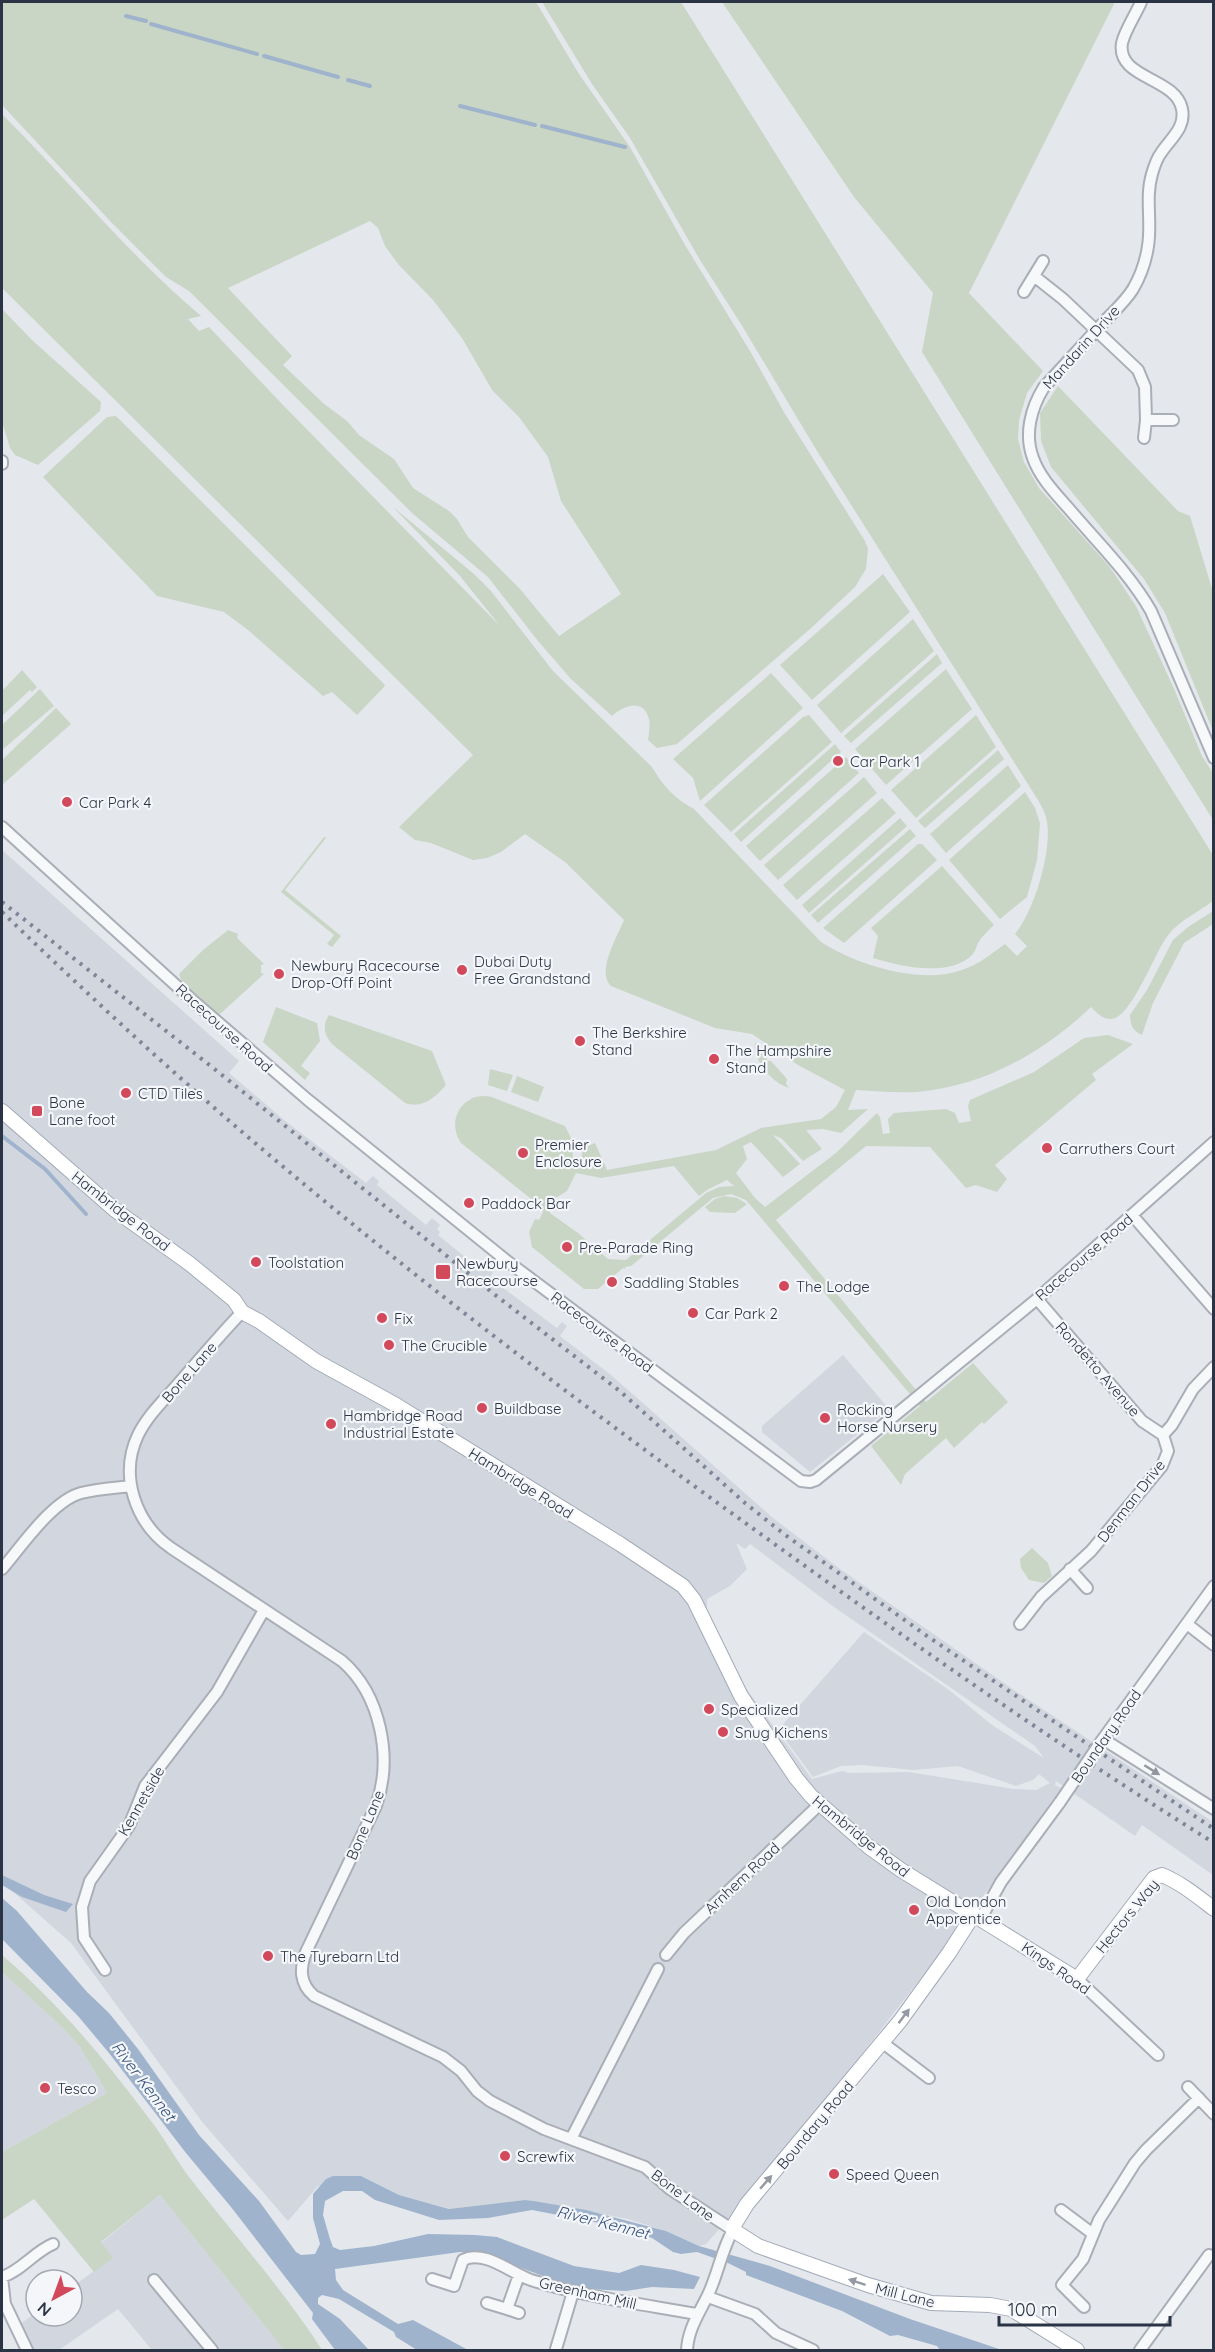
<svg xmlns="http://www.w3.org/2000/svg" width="1215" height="2352" viewBox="0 0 1215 2352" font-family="Quicksand,sans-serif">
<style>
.built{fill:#d2d6de;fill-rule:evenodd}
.green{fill:#c9d6c5;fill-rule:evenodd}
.water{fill:#9fb4cc}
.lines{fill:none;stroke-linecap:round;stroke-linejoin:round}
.stream{stroke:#9fb4cc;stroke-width:4}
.minor-casing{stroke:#a9aeb7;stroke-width:14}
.major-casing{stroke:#a3abb8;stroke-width:16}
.minor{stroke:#f7f8fa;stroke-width:10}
.major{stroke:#fff;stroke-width:14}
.rail{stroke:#7d8696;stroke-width:4;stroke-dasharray:3 6;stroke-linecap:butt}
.minor-bridge-casing{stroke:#a9aeb7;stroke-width:14;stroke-linecap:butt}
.minor-bridge{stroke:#f7f8fa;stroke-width:10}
.oneway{fill:#9196a0}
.oneway2{fill:#959aa2}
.poi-dot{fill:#d1495b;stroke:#f4f6f9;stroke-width:2}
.labels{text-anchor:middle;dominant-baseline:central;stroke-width:4.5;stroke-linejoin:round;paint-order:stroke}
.street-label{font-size:15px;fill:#2b3445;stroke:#f4f6f9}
.poi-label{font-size:15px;fill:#2b3445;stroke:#f4f6f9;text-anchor:start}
.water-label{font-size:16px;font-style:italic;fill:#34527a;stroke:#f4f6f9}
</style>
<rect width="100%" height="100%" fill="#e4e7ec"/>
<path class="built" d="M2,850L239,1061L229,1073L284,1120L366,1183L373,1176L379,1181L377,1185L426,1225L432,1218L440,1225L437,1229L440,1232L438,1235L482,1271L487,1264L493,1272L490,1278L557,1328L562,1322L567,1326L560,1336L611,1375L773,1518L840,1569L1017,1692L1213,1822V1875L1142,1825L1135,1836L1056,1781L1055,1785L1061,1788L968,1917L780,2160L706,2244L699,2246L666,2231L628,2219L534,2201L525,2200L450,2209L399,2195L361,2176L318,2186L288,2221L203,2123L71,1943L2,1882ZM736,1543L745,1549L750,1544L834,1607L1035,1746L1044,1758L992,1725L949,1690L864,1632L778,1730L813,1777L841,1766L863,1765L913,1770L958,1766L1016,1786L1033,1780L1039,1774L1050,1783L1036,1790L1014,1789L909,1772L850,1773L842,1771L812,1779L742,1683L707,1609V1599L730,1586L747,1569Z
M843,1355L889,1409L810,1472L762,1432V1426Z
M2,1972L64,2029L80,2047L107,2093L2,2152Z
M160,2195L284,2350H152L118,2309L59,2350H33L20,2324L36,2313V2316H72V2287L112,2258L101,2243Z"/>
<path class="green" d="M2,2H536L579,74L630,147L685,245L750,351L785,414L865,541L868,549L866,569L855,587L810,629L677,744L657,748L648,740C649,733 651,723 648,716C641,698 622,707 612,716L571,679L538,641L488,577L412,513L189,291L166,277L111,222L2,105ZM370,221L378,228L385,246L398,264L433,300L462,338L492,390L519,417L548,457L561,501L621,594L559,636L520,589L468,537L457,519L449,511L413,488L394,459L359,435L347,421L323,403L283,365L292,356L228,288Z
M542,2H681L1213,855V901C1199,912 1180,920 1169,934C1156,948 1131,1021 1110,1019C1102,1019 1096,1012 1091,1007C1044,1052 983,1087 916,1092C896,1093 876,1091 856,1090L848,1110L868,1109L841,1133L823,1129L806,1130L822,1149L803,1161L781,1138L773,1135L800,1164L783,1177L751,1142L743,1146L747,1159L736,1173L755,1198L765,1207L836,1153L877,1113L880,1117L883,1134L890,1133L888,1119L894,1113L946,1109L955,1113L959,1123L971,1121L968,1106L970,1100L1034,1072L1084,1038L1108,1035L1133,1044L1092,1074L1096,1080L995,1165L1007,1179L997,1192L976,1185L966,1188L930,1147L866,1146L776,1220L926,1402L973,1363L1008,1402L984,1424L982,1422L954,1448L946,1438L905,1474L901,1485L871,1446L920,1406L746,1200L731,1194L713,1198L631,1266L625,1267V1269L623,1268L598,1289H584L532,1247L529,1232L535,1219L539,1220L543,1212L540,1206L461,1143C445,1120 464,1090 492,1097L565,1126L572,1140L573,1159L580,1166L583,1148L595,1143L607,1170L716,1150L761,1128L821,1119L836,1107L845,1090L798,1065L752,1034L715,1028L611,986C596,972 617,937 624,920L565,862L525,834L501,852L487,858L473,860L431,843L415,840L399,827L473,755L2,288V114C69,181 128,254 201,316L188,319L199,331L209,327L283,405L500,626L460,576L393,507L474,574L491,591L553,671L652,767C663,786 675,799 694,809L821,942C857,965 920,985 962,970C978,965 991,954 1005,944L1017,956L1027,946L1015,934C1034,911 1052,852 1047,822C1046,814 1042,807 1038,800L817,451L741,324L700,260L630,138L592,84ZM674,1166L699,1196L707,1190L727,1180L734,1186L719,1187L706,1193L626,1260L608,1259L578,1233L550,1213L549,1202L567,1191L576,1173L601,1178Z
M722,2H1115L969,293L1043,371L1027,393L1019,420L1018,439L1024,462L1039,488L1109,566L1136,606L1175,691L1202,756L1213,773V820L922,352L933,293L854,197Z
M2,309L32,340L101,402L100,411L38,465L15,455L10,448L2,422Z
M1058,386L1178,511L1190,516L1213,592V731L1165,613L1144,579L1051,467L1041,441L1040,413Z
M116,416L385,685L384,687L357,715L332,692L323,696L248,630L224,612L157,596L43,477L107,417Z
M883,574L910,612L812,700L780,665Z
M913,619L934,651L841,733L817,705Z
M937,654L942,663L851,743L844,736Z
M946,669L972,709L886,785L855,749Z
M22,670L37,687L32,692L30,690L2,716V691Z
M771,673L803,708L700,801L693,778L673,759Z
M40,689L54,706L2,750V725Z
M56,708L71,724L2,785V760Z
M809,715L832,742L731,832L704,805L803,717Z
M976,715L996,747L916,818L891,790Z
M835,744L841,752L741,842L734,834Z
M998,750L1004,759L925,828L918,821Z
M846,757L859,773L760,861L746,846Z
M1008,765L1021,786L946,853L930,834Z
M864,777L877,793L778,880L764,865Z
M1025,792L1035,808L1040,823L1037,860L1027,897L1000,919L949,860Z
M882,798L896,813L797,900L783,885Z
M900,818L907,826L809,913L802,905Z
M910,829L916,836L818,923L811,915Z
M324,837L326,838L285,890L341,936L332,947L327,944L334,935L281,892Z
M918,844H922L937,860L844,943L823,928Z
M942,866L994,925C988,931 982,936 978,943C976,947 975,952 972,955C949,978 899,966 873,958L878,936L871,928Z
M1213,911V924L1184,943L1153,1003L1142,1035C1133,1031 1130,1025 1130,1015L1147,990L1173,940L1188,927Z
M228,930L238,934L237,938L264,964L261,965V973L264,974L220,1014H217L182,982L179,974L203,950Z
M276,1007L317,1023L320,1041L301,1066L310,1073L305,1080L263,1042Z
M329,1015L432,1051L446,1085C435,1098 422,1109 405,1103L332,1044C324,1035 322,1025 329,1015Z
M755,1042L768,1055L766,1056L767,1061H771L787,1079L786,1084L789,1088C771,1082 753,1061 755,1042Z
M490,1069L513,1075L507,1091L488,1085Z
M517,1076L544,1087L538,1102L511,1092Z
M724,1196L737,1198L747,1204L735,1213L710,1212L705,1207L715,1199Z
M1032,1548L1048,1563L1052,1576L1044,1583L1029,1580L1021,1568L1020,1559Z
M2,1955C57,2002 104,2058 148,2117C163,2136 175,2158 189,2177C234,2235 283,2289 322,2350H284L160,2195L101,2242L113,2258L94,2272L34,2199L2,2220V2152L107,2093L80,2047L64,2029L2,1972Z"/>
<path class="water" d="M2,1875L44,1895L73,1904L66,1912L22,1897L2,1885Z
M2,1898L17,1911L87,1992L109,2013L138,2049L199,2135L259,2201L296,2252L301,2255L315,2254L320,2244L313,2218V2194L326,2179L333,2176H361L399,2195L449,2209L525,2200L534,2201L586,2210L666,2231L699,2246L770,2266L910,2319L1002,2350H940L937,2346L898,2335L890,2336L842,2311L746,2275V2272L728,2263L697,2252L681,2254L673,2252L652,2238L605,2224L532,2210L488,2218L439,2220L375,2200L362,2191H343L325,2201L323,2215L330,2239L333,2247L340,2250L374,2246L428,2234L475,2235L497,2237L574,2266L619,2273L641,2265L674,2270L700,2277L694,2289L652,2287L626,2291L588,2289L551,2279L484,2254L460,2252L335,2269L336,2280L343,2290L398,2324L413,2320L468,2350H417L396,2337L394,2332L339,2299L322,2295L318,2298V2304L340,2319L369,2350H335L312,2319L313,2313L231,2207L186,2153L109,2053L78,2016L2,1939Z"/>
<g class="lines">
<path class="stream" d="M126,16L146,21
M151,24L257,54
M264,56L338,77
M348,80L370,86
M460,106L535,125
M542,126L625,147
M2,1136L45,1169L86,1214"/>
<defs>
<path id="minor" d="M1141,2C1136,14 1125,30 1122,43C1116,79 1176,77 1182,109C1186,128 1170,139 1161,153C1157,158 1154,167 1152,174C1145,197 1152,222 1148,246C1146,260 1140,277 1133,289C1125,302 1113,312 1103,323C1083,344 1064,366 1044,387C1031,408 1024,434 1033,458C1040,478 1056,494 1070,510C1098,543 1130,574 1151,611L1214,758
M1034,276L1063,299L1138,370L1145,387L1146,420
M1024,292L1043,261
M1144,438L1146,420H1173
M2,461V464
M2,827L191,999L308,1100L507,1261L801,1481L810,1482L816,1480L1037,1299L1214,1142
M1132,1215L1214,1309
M1037,1299L1142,1421L1163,1435
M242,1312C220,1335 199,1360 178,1384C164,1400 148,1415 138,1435C119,1475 135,1523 171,1548L342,1661C381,1695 393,1758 376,1806L306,1952C300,1968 299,1983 314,1996L443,2057L461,2071L477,2091L490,2101L544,2129L645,2167L670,2189L733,2230C721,2251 718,2275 707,2297C698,2315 688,2330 687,2350
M2,1569C21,1547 52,1501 81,1493C97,1489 115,1488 131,1486
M1070,1569L1087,1588
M1020,1624L1041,1597L1091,1551L1162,1466L1168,1451L1163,1435L1172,1425L1193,1389L1214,1367
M1187,1624L1214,1645
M1103,1739L1214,1809
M1100,1743L1214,1586
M981,1918L1001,1882L1060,1802
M666,1955L684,1933L820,1804
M105,1970L84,1938L82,1907L90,1881L129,1826L145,1786L217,1692L264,1610
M1077,1979L1158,2055
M883,2043L929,2078
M1188,2087L1214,2114
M571,2139L658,1969
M1061,2210L1093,2234
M432,2279L454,2286L463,2260C484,2249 511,2273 531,2280C585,2297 641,2304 697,2314
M154,2280L212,2350
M708,2297L755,2314L776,2333L813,2350
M487,2303L507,2309L519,2275
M1084,2307L1062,2285L1083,2259L1099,2220L1135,2163L1146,2150L1199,2098
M507,2309L519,2313
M556,2349L573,2292
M27,2350L5,2304L2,2277C21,2271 34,2252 53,2244
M1140,2350L1209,2255"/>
<path id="major" d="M2,1111L115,1210L190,1264L234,1300L242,1312L259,1321L316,1361L396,1405L620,1544L683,1586L694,1600L741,1696L796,1778L811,1796L869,1847L901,1870L1077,1979L1154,1878L1162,1875C1181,1883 1197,1896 1214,1909
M974,1914L949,1953L900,2021L747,2204L734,2225L733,2230L758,2246L868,2285L931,2303L990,2305L1011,2309L1077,2350"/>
</defs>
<use href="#minor" class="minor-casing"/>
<use href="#major" class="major-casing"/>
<use href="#minor" class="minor"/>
<use href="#major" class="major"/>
<path class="rail" d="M2,902L217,1071L494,1294L621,1392L745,1503L784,1534L927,1636L1214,1829
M2,912C77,984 154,1056 234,1125C397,1265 569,1396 744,1522C897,1633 1053,1742 1214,1843"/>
<defs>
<path id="minor-bridge" d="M1060,1802L1100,1743"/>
</defs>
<use href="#minor-bridge" class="minor-bridge-casing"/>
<use href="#minor-bridge" class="minor-bridge"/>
</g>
<defs><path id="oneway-solid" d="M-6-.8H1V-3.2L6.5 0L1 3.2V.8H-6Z" transform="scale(1.5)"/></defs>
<use class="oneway" href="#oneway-solid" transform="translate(1152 1770) rotate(32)"/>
<g class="oneway2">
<use href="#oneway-solid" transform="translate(904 2016) rotate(-53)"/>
<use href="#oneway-solid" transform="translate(766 2182) rotate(-49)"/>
<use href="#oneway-solid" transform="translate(857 2282) rotate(-162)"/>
</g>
<g class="poi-dot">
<circle cx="838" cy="761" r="6"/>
<circle cx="67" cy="802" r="6"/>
<circle cx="462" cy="970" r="6"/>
<circle cx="279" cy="974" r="6"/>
<circle cx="580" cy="1041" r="6"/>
<circle cx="714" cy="1059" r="6"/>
<circle cx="126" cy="1093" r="6"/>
<rect x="31" y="1105" width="12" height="12" rx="3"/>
<circle cx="1047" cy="1148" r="6"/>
<circle cx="523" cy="1153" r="6"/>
<circle cx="469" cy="1203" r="6"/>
<circle cx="567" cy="1247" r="6"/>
<circle cx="256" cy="1262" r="6"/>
<rect x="435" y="1264" width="16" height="16" rx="3"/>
<circle cx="612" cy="1282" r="6"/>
<circle cx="784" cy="1286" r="6"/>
<circle cx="693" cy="1313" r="6"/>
<circle cx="382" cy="1318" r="6"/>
<circle cx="389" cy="1345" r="6"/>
<circle cx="482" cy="1408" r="6"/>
<circle cx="825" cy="1418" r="6"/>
<circle cx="331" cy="1424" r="6"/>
<circle cx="709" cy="1709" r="6"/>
<circle cx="723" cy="1732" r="6"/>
<circle cx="914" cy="1910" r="6"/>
<circle cx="268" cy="1956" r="6"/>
<circle cx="45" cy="2088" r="6"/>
<circle cx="505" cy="2156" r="6"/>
<circle cx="834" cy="2174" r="6"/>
</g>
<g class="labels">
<g class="street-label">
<text transform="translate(1081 347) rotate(-48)">Mandarin Drive</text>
<text transform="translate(224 1028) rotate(42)">Racecourse Road</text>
<text transform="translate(121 1211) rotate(38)">Hambridge Road</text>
<text transform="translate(1084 1257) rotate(-41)">Racecourse Road</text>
<text transform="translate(602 1332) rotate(37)">Racecourse Road</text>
<text transform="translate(1098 1369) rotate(49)">Rondetto Avenue</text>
<text transform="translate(189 1372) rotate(-49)">Bone Lane</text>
<text transform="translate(521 1483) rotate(32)">Hambridge Road</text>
<text transform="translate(1131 1501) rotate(-52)">Denman Drive</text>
<text transform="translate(1106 1736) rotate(-55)">Boundary Road</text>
<text transform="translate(141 1801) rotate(-60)">Kennetside</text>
<text transform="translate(365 1825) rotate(-67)">Bone Lane</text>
<text transform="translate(861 1836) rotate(39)">Hambridge Road</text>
<text transform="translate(742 1878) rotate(-43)">Arnhem Road</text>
<text transform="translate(1127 1916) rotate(-51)">Hectors Way</text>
<text transform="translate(1056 1968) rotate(35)">Kings Road</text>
<text transform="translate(815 2125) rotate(-50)">Boundary Road</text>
<text transform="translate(683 2195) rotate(37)">Bone Lane</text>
<text transform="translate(588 2293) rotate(13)">Greenham Mill</text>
<text transform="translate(905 2295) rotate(14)">Mill Lane</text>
</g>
<g class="poi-label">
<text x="850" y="761">Car Park 1</text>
<text x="79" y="802">Car Park 4</text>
<text x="474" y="961">Dubai Duty<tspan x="474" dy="17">Free Grandstand</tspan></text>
<text x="291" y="965">Newbury Racecourse<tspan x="291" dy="17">Drop-Off Point</tspan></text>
<text x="592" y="1032">The Berkshire<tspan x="592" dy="17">Stand</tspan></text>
<text x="726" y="1050">The Hampshire<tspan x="726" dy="17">Stand</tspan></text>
<text x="138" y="1093">CTD Tiles</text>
<text x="49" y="1102">Bone<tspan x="49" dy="17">Lane foot</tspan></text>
<text x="535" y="1144">Premier<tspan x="535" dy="17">Enclosure</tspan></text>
<text x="1059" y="1148">Carruthers Court</text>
<text x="481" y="1203">Paddock Bar</text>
<text x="579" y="1247">Pre-Parade Ring</text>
<text x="268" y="1262">Toolstation</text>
<text x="456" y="1263">Newbury<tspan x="456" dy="17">Racecourse</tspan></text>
<text x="624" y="1282">Saddling Stables</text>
<text x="796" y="1286">The Lodge</text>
<text x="705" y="1313">Car Park 2</text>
<text x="394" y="1318">Fix</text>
<text x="401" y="1345">The Crucible</text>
<text x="494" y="1408">Buildbase</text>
<text x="837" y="1409">Rocking<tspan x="837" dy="17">Horse Nursery</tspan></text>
<text x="343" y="1415">Hambridge Road<tspan x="343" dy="17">Industrial Estate</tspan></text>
<text x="721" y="1709">Specialized</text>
<text x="735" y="1732">Snug Kichens</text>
<text x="926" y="1901">Old London<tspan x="926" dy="17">Apprentice</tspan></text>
<text x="280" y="1956">The Tyrebarn Ltd</text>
<text x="57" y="2088">Tesco</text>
<text x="517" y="2156">Screwfix</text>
<text x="846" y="2174">Speed Queen</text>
</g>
<g class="water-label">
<text transform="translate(144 2081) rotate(53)">River Kennet</text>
<text transform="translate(603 2222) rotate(14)">River Kennet</text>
</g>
</g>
<rect width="1215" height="2352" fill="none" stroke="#2b3445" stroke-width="6"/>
<g transform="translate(54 2298) rotate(221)"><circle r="28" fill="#f4f6f9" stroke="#a4a8b1" stroke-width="1.5"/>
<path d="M0-4.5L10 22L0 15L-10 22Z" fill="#d1495b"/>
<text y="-9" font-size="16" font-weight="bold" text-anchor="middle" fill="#2b3445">N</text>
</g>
<path d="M999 2316v9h171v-9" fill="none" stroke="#2b3445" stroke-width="3"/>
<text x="1008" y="2316" font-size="18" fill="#2b3445" stroke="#f4f6f9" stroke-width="4.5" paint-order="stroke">100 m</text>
</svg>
